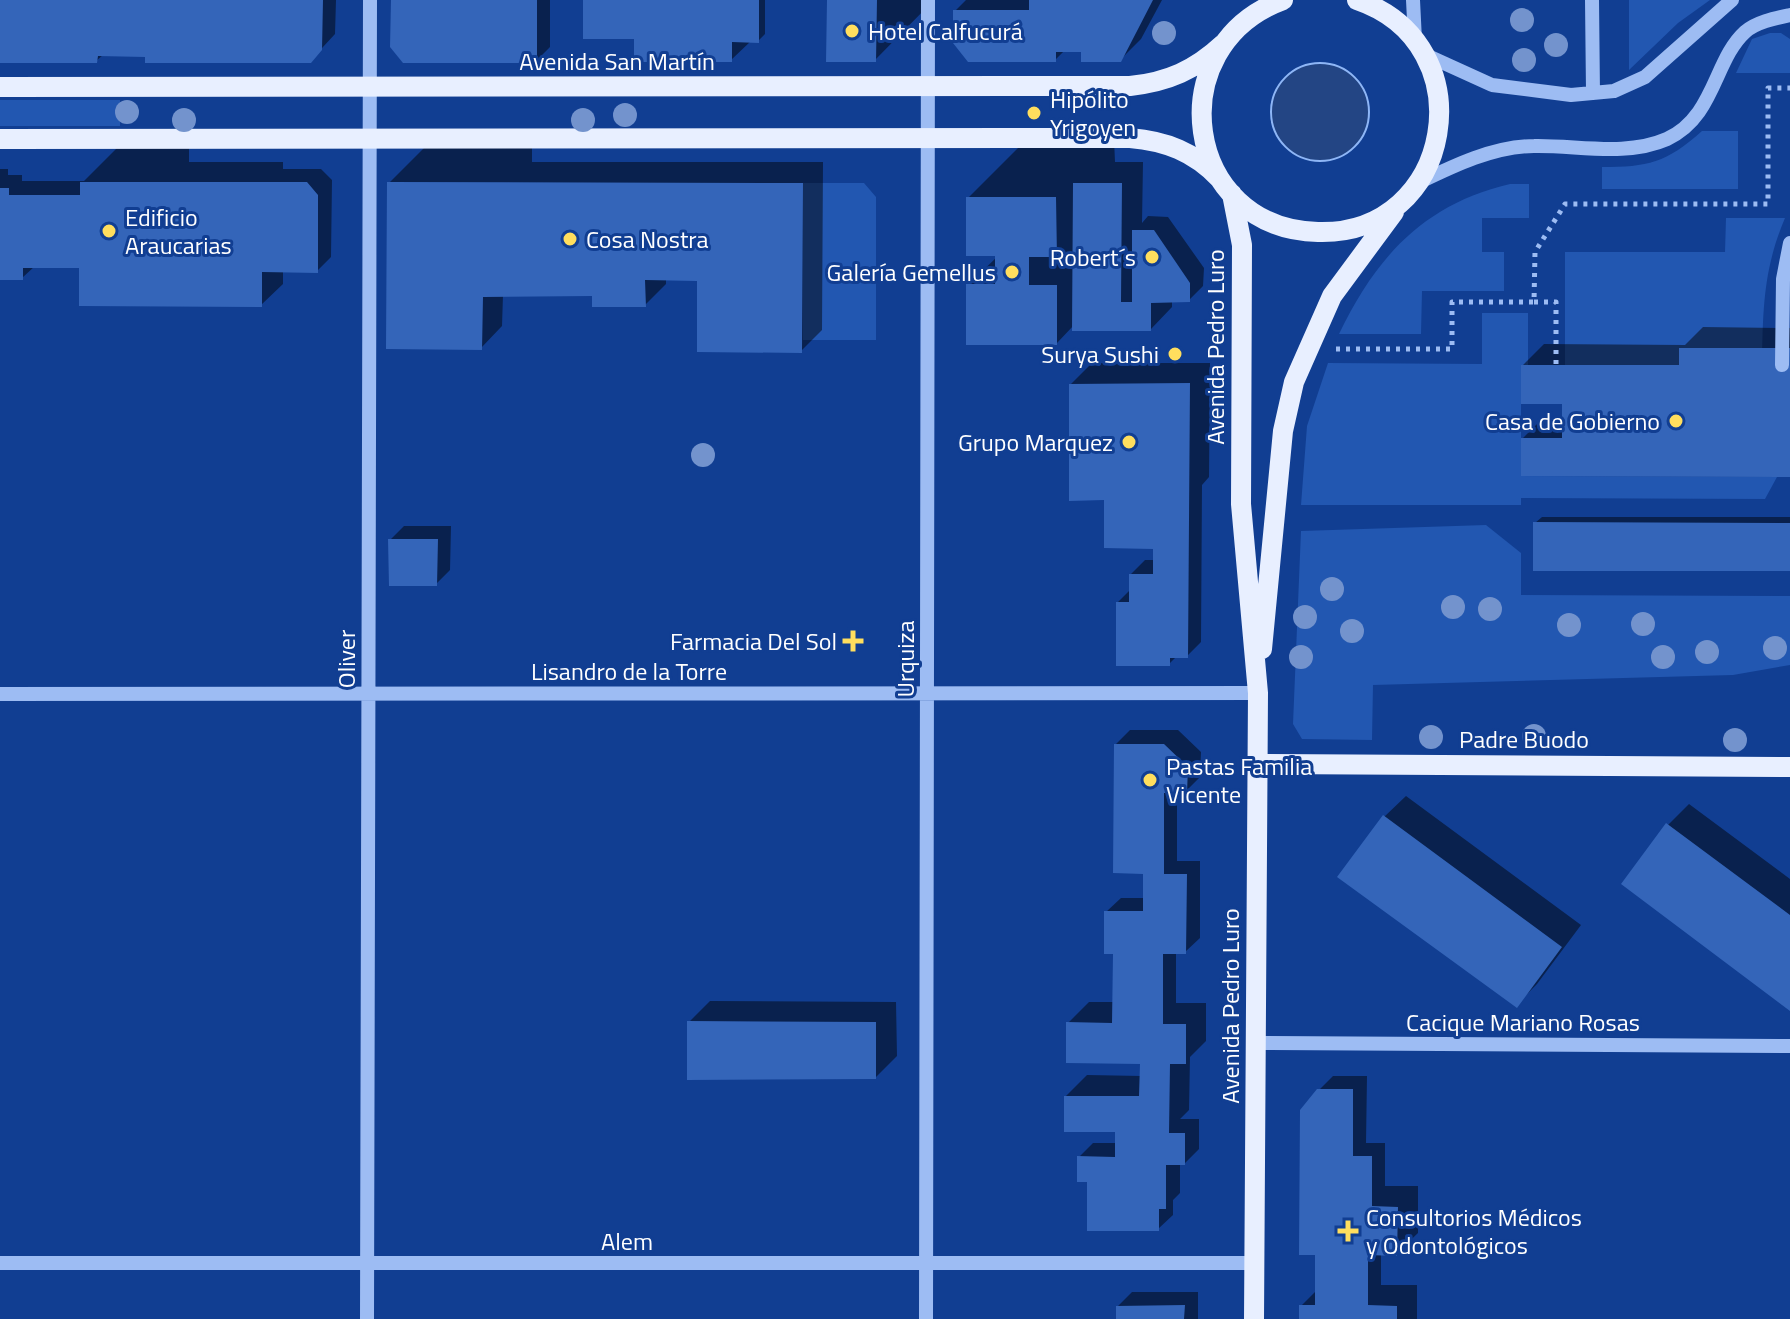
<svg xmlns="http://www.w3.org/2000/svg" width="1790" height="1319" viewBox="0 0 1790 1319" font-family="'Titillium Web',sans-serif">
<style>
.green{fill:#2257b1}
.water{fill:#234584;stroke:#8eb6f6;stroke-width:2}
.shadow{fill:#0007}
.building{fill:#3465b9}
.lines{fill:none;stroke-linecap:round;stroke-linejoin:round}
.path{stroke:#9dbcf3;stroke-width:5;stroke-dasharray:4 6;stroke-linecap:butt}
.minor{stroke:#9dbcf3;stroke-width:14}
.major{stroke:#e8efff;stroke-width:20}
.tree{fill:#7393cd}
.poi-dot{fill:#ffde5e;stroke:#113e92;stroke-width:3}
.labels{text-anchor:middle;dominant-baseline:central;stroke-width:6;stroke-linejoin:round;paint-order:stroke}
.poi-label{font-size:24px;fill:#fff;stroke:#113e92;text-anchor:start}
.street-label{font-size:24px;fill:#fff;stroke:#113e92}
</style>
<rect width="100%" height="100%" fill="#113e92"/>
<path class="green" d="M1629,0H1710L1678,23L1629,70Z
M1770,33H1781L1790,39V73H1736L1752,39Z
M0,100H120V126H0Z
M1702,131H1738V189H1602V167C1648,167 1666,163 1702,131Z
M803,183H864L876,197V340H803Z
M1510,184H1529V218H1482V252H1504V291H1422L1421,334H1339C1376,257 1424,204 1510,184Z
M1726,218H1785C1763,270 1763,310 1762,365H1565V252H1725Z
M1482,313H1528V365H1521V476L1777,477L1765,499L1521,498V505H1301L1307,426L1328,363L1482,364Z
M1486,525L1521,553V595L1790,596V665L1733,675L1373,685L1372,740L1302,739L1293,724L1301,531Z"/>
<path class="water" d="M1271 112a49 49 0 1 1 98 0a49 49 0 1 1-98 0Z"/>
<path class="shadow" d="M0,0H336L335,34L310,61L103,55L96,61H0Z
M393,0H550V47L536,61Z
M585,0H765V34L758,41H751L731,60L636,34Z
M829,0H934L875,60Z
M966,0H1162L1141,39L1120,60L1083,47L1065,50L1055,60L955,11Z
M133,132H189V162H283V169H321L332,180L331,257L317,271H283V284L261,305L82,263L35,266L22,278H0V169H8V175H22V181H84Z
M440,132H532V162H823L822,330L801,351L699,279H666V284L645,305L594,294L503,295L502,326L481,348L389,183Z
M1027,139H1114L1115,162H1143L1142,223L1148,216L1168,217L1204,268L1203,286L1189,300H1172V307L1151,329L1074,325L1057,343L968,285L1000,254L968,198Z
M1703,327L1790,328V475L1523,438L1544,417H1564V402L1523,365L1544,344L1685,345Z
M1092,363H1210L1209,477L1202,485L1201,642L1187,656H1177L1169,664L1118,602L1131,589V574L1145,560H1155V547L1107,499L1071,384Z
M1542,517H1790V569L1535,523Z
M404,526H451L450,570L436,584L390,540Z
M1130,730H1178L1201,752L1200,777L1186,791H1177V861H1200V938L1185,952H1176V1003H1206V1041L1190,1057L1189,1110L1180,1119H1199V1149L1185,1163H1180V1193L1173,1200V1215L1158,1229L1089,1181L1079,1157L1093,1143H1117V1133L1066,1096L1087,1075L1142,1076V1062L1068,1023L1089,1002H1114L1115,952L1106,912L1121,898H1145V872L1116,744Z
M1406,796L1581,925L1537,984L1516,1005L1384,817Z
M1689,804L1790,879V1008L1668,825Z
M710,1001L896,1002L897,1056L876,1077L689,1022Z
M1333,1076H1367L1366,1143H1385V1186H1418V1233L1396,1254H1381V1285H1417V1319H1301V1306L1317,1290L1319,1090Z
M1132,1292H1198V1319H1118V1306Z"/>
<path class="building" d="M0,0H323L322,50L311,63H145V57L98,56L97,63H0Z
M391,0H537V63H403L390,47Z
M583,0H759V43L732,42V62H634V39H583Z
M827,0H877L876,62H826Z
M1029,0H1153L1121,62H1081V52H1056V62H968L953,43V10H1029Z
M80,182H307L318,195V273L262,272V307L79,306V268H23V280H0V188H9V195H80Z
M387,182L803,183L802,353L697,352V281L645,280L646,307H592V296L483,297L482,350L386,349Z
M1073,183H1122L1121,302H1132V230H1154L1190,283V302L1151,303V331H1072Z
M966,197H1056L1057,257H1029V285H1057V345H966V284H995V256H966Z
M1679,348H1790V477L1521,476V438H1562V404H1521V365H1679Z
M1190,383L1188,658H1170V666H1116V602H1129V574H1153V549L1104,548V500L1069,501V384Z
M1533,522L1790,523V571H1533Z
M388,539H438L437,586H389Z
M1114,744H1164L1188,767L1187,793H1164V874H1187L1186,954H1163V1024H1186V1064H1170L1169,1133H1185V1165H1166V1209H1159V1231H1087V1182H1077V1156L1115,1157V1132H1064V1096H1139L1140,1064L1066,1063V1022L1112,1023L1113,954H1104V911H1143V874L1113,873Z
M1383,815L1562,947L1517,1008L1337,877Z
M1666,823L1790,915V1011L1621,884Z
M687,1021L876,1022V1079L687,1080Z
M1317,1089H1353V1156H1372V1206L1398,1207L1397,1256L1368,1255V1305L1397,1306V1319H1299V1305H1315V1255H1299L1300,1110Z
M1185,1305L1184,1319H1116V1306Z"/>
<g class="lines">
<path class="path" d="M1534,302H1556V365
M1336,349H1452V302H1534L1535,252L1565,204H1768V88H1790"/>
<path class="minor" d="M1413,0L1415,40
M1592,0L1593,93
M1426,55L1492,85L1571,95L1614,91L1645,77L1732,0
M1418,183C1453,166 1494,146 1534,146C1577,145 1626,157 1667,139C1715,117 1714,60 1745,32C1756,22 1776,18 1790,15
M1782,365L1783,279L1790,243
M0,694L1258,693
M1255,1043L1790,1046
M0,1263H1255
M367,1319L370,0
M926,1319L928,0"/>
<path class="major" d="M1283,0C1158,46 1183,229 1318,232C1454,236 1487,44 1357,0
M0,87L1130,86C1168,82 1195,70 1223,44
M0,139L1130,138C1166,141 1194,152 1219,178
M1232,194L1242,245L1241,504L1258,693L1254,1319
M1262,649L1283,431L1294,382L1332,296L1394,212
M1257,764L1790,767"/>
</g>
<g class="tree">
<circle cx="1522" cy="20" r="12"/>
<circle cx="1164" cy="33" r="12"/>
<circle cx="1556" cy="45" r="12"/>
<circle cx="1524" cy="60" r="12"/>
<circle cx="127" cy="112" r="12"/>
<circle cx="625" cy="115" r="12"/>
<circle cx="184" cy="120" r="12"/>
<circle cx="583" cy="120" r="12"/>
<circle cx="703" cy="455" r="12"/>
<circle cx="1332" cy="589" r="12"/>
<circle cx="1453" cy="607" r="12"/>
<circle cx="1490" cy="609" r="12"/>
<circle cx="1305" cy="617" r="12"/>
<circle cx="1643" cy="624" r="12"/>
<circle cx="1569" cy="625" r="12"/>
<circle cx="1352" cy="631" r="12"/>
<circle cx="1775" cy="648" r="12"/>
<circle cx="1707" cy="652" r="12"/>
<circle cx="1301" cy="657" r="12"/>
<circle cx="1663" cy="657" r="12"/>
<circle cx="1534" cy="736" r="12"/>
<circle cx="1431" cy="737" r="12"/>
<circle cx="1735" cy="740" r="12"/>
</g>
<g class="poi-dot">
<circle cx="852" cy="31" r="8"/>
<circle cx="1034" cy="113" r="8"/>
<circle cx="109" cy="231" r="8"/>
<circle cx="570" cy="239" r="8"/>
<circle cx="1152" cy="257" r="8"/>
<circle cx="1012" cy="272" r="8"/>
<circle cx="1175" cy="354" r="8"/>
<circle cx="1676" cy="421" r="8"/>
<circle cx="1129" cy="442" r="8"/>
<path d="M849 629h8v8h8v8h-8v8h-8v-8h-8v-8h8z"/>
<circle cx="1150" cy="780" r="8"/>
<path d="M1344 1219h8v8h8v8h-8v8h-8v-8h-8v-8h8z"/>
</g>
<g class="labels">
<g class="poi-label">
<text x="868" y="31">Hotel Calfucurá</text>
<text x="1050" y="99">Hipólito<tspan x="1050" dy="28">Yrigoyen</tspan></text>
<text x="125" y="217">Edificio<tspan x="125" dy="28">Araucarias</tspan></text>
<text x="586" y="239">Cosa Nostra</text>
<text x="1136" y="257" text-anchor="end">Robert´s</text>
<text x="996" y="272" text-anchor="end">Galería Gemellus</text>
<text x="1159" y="354" text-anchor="end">Surya Sushi</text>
<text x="1660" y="421" text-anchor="end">Casa de Gobierno</text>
<text x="1113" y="442" text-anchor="end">Grupo Marquez</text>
<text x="837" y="641" text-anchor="end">Farmacia Del Sol</text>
<text x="1166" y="766">Pastas Familia<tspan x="1166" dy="28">Vicente</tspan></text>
<text x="1366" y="1217">Consultorios Médicos<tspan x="1366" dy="28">y Odontológicos</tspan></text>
</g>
<g class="street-label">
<text x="617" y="61">Avenida San Martín</text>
<text transform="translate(1215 347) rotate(-90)">Avenida Pedro Luro</text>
<text transform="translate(346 659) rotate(-90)">Oliver</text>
<text transform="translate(905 659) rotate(-90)">Urquiza</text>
<text x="629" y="671">Lisandro de la Torre</text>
<text x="1524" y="739">Padre Buodo</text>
<text transform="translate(1230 1006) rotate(-90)">Avenida Pedro Luro</text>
<text x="1523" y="1022">Cacique Mariano Rosas</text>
<text x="627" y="1241">Alem</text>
</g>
</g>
</svg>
